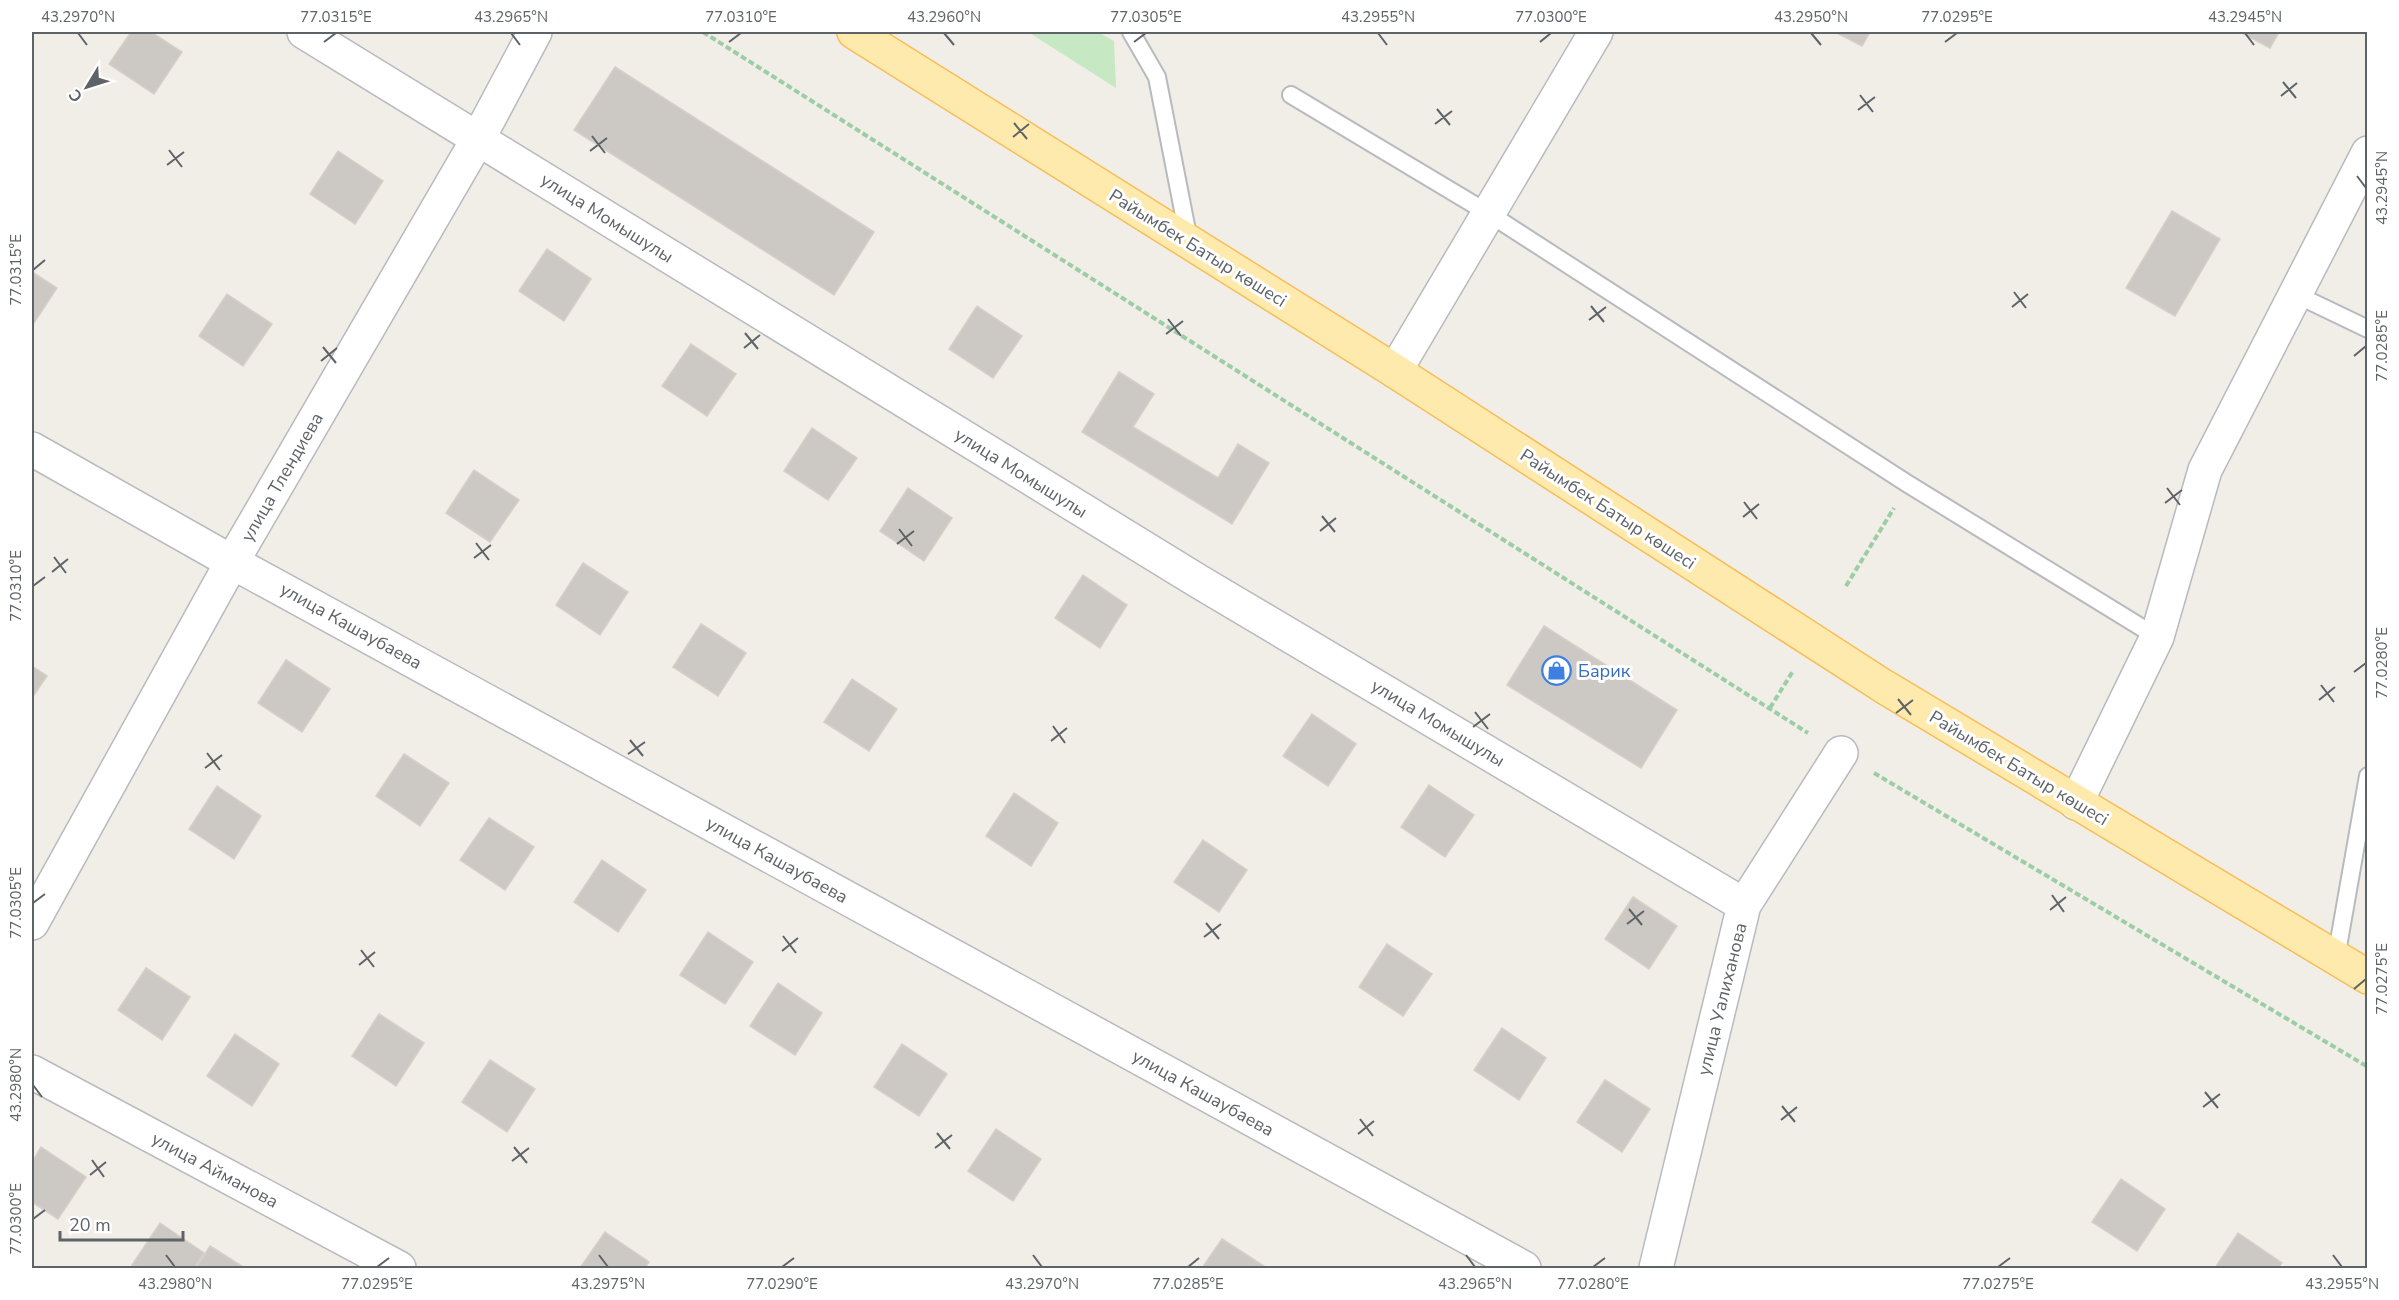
<svg xmlns="http://www.w3.org/2000/svg" width="2399" height="1300" viewBox="0 0 2399 1300" font-family="'Nunito Sans',sans-serif">
<style>
.green{fill:#c6e9c3}
.building{fill:#ccc9c4;stroke:#d6cfc5;stroke-width:1.5}
.lines{fill:none;stroke-linecap:round;stroke-linejoin:round}
.lane-casing{stroke:#b7babe;stroke-width:20}
.street-casing{stroke:#b7babe;stroke-width:36}
.primary-casing{stroke:#f9bd58;stroke-width:36}
.path{stroke:#9ccda6;stroke-width:4;stroke-dasharray:6 3;stroke-linecap:butt}
.lane{stroke:#fff;stroke-width:16}
.street{stroke:#fff;stroke-width:33}
.primary{stroke:#ffeaae;stroke-width:33}
.ticks{fill:none;stroke:#5e6368;stroke-width:2}
.labels{text-anchor:middle;dominant-baseline:central;stroke-width:6;stroke-linejoin:round;paint-order:stroke}
.street-label{font-size:18px;fill:#5e6368;stroke:#fff}
.shop-label{font-size:18px;fill:#366cbe;stroke:#fff;text-anchor:start}
.neatline{fill:none;stroke:#5e6368;stroke-width:2}
.ticks-label{font-size:15px;text-anchor:middle;fill:#5e6368}
</style>
<rect width="100%" height="100%" fill="#f1eee7"/>
<path class="green" d="M1028,32H1098L1114,41L1116,88Z"/>
<path class="building" d="M131,32H151L182,52L154,94L109,64Z
M1835,32H1870L1862,46Z
M2240,32H2279L2270,48Z
M615,67L874,232L834,295L574,130Z
M338,151L383,181L355,224L310,194Z
M2172,211L2220,239L2175,316L2126,288Z
M547,249L591,279L564,321L519,291Z
M32,272L57,288L32,326Z
M227,294L272,324L243,366L199,336Z
M977,306L1022,336L993,378L949,349Z
M691,344L736,374L707,416L662,386Z
M1119,372L1154,394L1133,427L1218,478L1238,444L1269,463L1232,524L1082,432Z
M812,428L857,458L828,500L784,471Z
M474,470L519,500L490,542L446,513Z
M908,488L952,518L924,561L880,531Z
M583,563L628,592L600,635L556,605Z
M1083,575L1127,605L1100,648L1055,618Z
M701,624L746,653L718,696L673,667Z
M1544,626L1677,710L1641,768L1507,685Z
M286,660L330,689L302,732L258,703Z
M32,666L47,676L32,698Z
M852,679L897,709L869,751L824,722Z
M1312,714L1356,744L1328,786L1283,756Z
M404,754L449,783L420,826L376,796Z
M1429,785L1474,815L1445,857L1401,827Z
M217,786L261,816L234,859L189,829Z
M1014,793L1058,823L1031,866L986,836Z
M489,818L534,847L505,890L460,860Z
M1203,840L1247,870L1219,912L1174,882Z
M602,860L646,890L618,932L574,902Z
M1633,897L1677,926L1649,969L1605,939Z
M708,932L753,962L725,1004L680,975Z
M1387,944L1432,974L1403,1016L1359,987Z
M146,968L190,997L162,1040L118,1010Z
M778,983L822,1013L795,1055L750,1026Z
M379,1014L424,1043L396,1086L352,1056Z
M1502,1028L1546,1058L1519,1100L1474,1070Z
M235,1034L279,1064L252,1106L207,1076Z
M902,1044L947,1074L919,1116L874,1087Z
M490,1060L535,1089L507,1132L462,1102Z
M1605,1080L1650,1109L1622,1152L1577,1122Z
M996,1129L1041,1159L1013,1201L968,1171Z
M41,1147L86,1177L58,1219L32,1202V1162Z
M2121,1179L2165,1209L2137,1251L2092,1222Z
M160,1223L204,1253L194,1268H137L132,1265Z
M605,1232L649,1262L645,1268H580Z
M2238,1233L2282,1263L2278,1268H2215Z
M1222,1239L1267,1268H1202Z
M210,1246L245,1268H196Z"/>
<g class="lines">
<defs>
<path id="lane" d="M1131,32L1157,77L1189,241
M1291,95L1488,213L1908,484L2157,637
M2295,294L2368,329
M2336,958L2368,776"/>
<path id="street" d="M304,32L1198,581L1744,905
M1395,371L1596,32
M32,449L232,562L1524,1268
M2076,803L2157,637L2205,470L2368,153
M32,923L232,562L478,139L535,32
M32,1072L399,1268
M1656,1268L1744,905L1841,753"/>
<path id="primary" d="M854,32L1395,371L1883,686L2368,977"/>
</defs>
<use href="#lane" class="lane-casing"/>
<use href="#street" class="street-casing"/>
<use href="#primary" class="primary-casing"/>
<path class="path" d="M703,32L1808,733
M1846,586L1894,508
M1770,708L1793,671
M1874,773L2368,1067"/>
<use href="#lane" class="lane"/>
<use href="#street" class="street"/>
<use href="#primary" class="primary"/>
</g>
<path class="ticks" d="M78,33L87,45M511,33L520,45M944,33L954,45M1378,33L1387,45M1811,33L1821,45M2245,33L2254,45M324,42L336,33M729,42L741,33M1134,42L1146,33M1540,42L1551,33M1945,42L1957,33M2283,82L2296,98M1860,95L1873,112M2281,96L2297,83M1437,109L1450,125M1858,110L1875,97M1014,123L1027,139M1435,124L1452,111M592,136L605,153M1013,137L1029,124M169,150L182,167M590,151L607,138M167,165L184,152M2357,176L2366,188M33,270L45,260M2014,292L2026,308M1591,306L1604,322M2012,307L2028,294M1168,319L1181,336M1589,320L1606,307M745,333L758,349M1166,334L1183,321M323,347L336,363M744,348L760,335M2354,356L2366,346M321,361L337,348M2167,488L2180,505M1744,502L1757,519M2165,503L2182,490M1322,516L1335,532M1743,517L1759,504M899,529L912,546M1320,531L1336,518M476,543L489,560M897,544L914,531M54,557L66,573M474,558L491,545M52,572L68,559M33,586L45,577M2354,672L2366,663M2321,685L2334,702M1898,699L1911,715M2319,700L2335,687M1475,712L1488,729M1896,713L1913,700M1053,726L1065,743M1473,727L1490,714M630,740L643,756M1051,741L1067,728M207,753L220,770M628,754L645,742M205,768L222,755M2052,895L2064,912M33,903L45,894M1629,909L1642,925M2050,910L2066,897M1206,923L1219,939M1627,924L1644,911M783,936L796,953M1204,937L1221,924M361,950L374,967M782,951L798,938M359,965L375,952M2354,989L2366,979M33,1085L42,1097M2205,1092L2218,1108M1782,1106L1795,1122M2203,1107L2220,1094M1360,1119L1373,1136M1781,1120L1797,1107M937,1133L950,1149M1358,1134L1374,1121M514,1147L527,1163M935,1148L952,1135M92,1160L104,1177M512,1161L529,1148M90,1175L106,1162M33,1219L45,1210M166,1255L175,1267M599,1255L608,1267M1033,1255L1042,1267M1466,1255L1475,1267M2333,1255L2342,1267M377,1267L389,1258M782,1267L794,1258M1188,1267L1199,1258M1593,1267L1605,1258M1998,1267L2010,1258"/>
<defs>
<symbol id="shop-ring" viewBox="-11 -11 22 22"><circle r="9.5" fill="#fff" stroke="#3f7fe0" stroke-width="1.5"/><path d="M-5-2.5h2.3a2.7 3.5 0 0 1 5.4 0H5L5.5 6h-11ZM-1.5-2.5h3a1.5 2.3 0 0 0-3 0Z" fill="#3f7fe0"/></symbol>
</defs>
<g fill-rule="evenodd">
<use href="#shop-ring" x="1540" y="654" width="33" height="33"/>
</g>
<g class="labels">
<g class="street-label">
<text transform="translate(607 218) rotate(32)">улица Момышулы</text>
<text transform="translate(1198 248) rotate(32)">Райымбек Батыр көшесі</text>
<text transform="translate(1021 473) rotate(32)">улица Момышулы</text>
<text transform="translate(282 477) rotate(-60)">улица Тлендиева</text>
<text transform="translate(1608 509) rotate(33)">Райымбек Батыр көшесі</text>
<text transform="translate(351 626) rotate(29)">улица Кашаубаева</text>
<text transform="translate(1438 723) rotate(31)">улица Момышулы</text>
<text transform="translate(2019 768) rotate(31)">Райымбек Батыр көшесі</text>
<text transform="translate(777 860) rotate(29)">улица Кашаубаева</text>
<text transform="translate(1722 999) rotate(-76)">улица Уалиханова</text>
<text transform="translate(1203 1093) rotate(29)">улица Кашаубаева</text>
<text transform="translate(215 1170) rotate(28)">улица Айманова</text>
</g>
<g class="shop-label">
<text x="1578" y="671">Барик</text>
</g>
</g>
<rect width="2399" height="1300" fill="none" stroke="#ffffff" stroke-width="66"/>
<g transform="translate(87 87) rotate(232)" stroke="#ffffff" stroke-width="4.5" paint-order="stroke">
<path d="M0-4.5L10 22L0 15L-10 22Z" fill="#5e6368"/>
<text y="-9" font-size="16" font-weight="bold" text-anchor="middle" fill="#5e6368">С</text>
</g>
<path d="M60 1231v9h123v-9" fill="none" stroke="#5e6368" stroke-width="3"/>
<text x="69" y="1231" font-size="18" fill="#5e6368" stroke="#ffffff" stroke-width="4.5" paint-order="stroke">20 m</text>
<rect x="33" y="33" width="2333" height="1234" class="neatline"/>
<g class="ticks-label">
<text x="78" y="22">43.2970°N</text>
<text x="336" y="22">77.0315°E</text>
<text x="511" y="22">43.2965°N</text>
<text x="741" y="22">77.0310°E</text>
<text x="944" y="22">43.2960°N</text>
<text x="1146" y="22">77.0305°E</text>
<text x="1378" y="22">43.2955°N</text>
<text x="1551" y="22">77.0300°E</text>
<text x="1811" y="22">43.2950°N</text>
<text x="1957" y="22">77.0295°E</text>
<text x="2245" y="22">43.2945°N</text>
<text transform="translate(2382 188) rotate(-90)" y="5">43.2945°N</text>
<text transform="translate(16 270) rotate(-90)" y="5">77.0315°E</text>
<text transform="translate(2382 346) rotate(-90)" y="5">77.0285°E</text>
<text transform="translate(16 586) rotate(-90)" y="5">77.0310°E</text>
<text transform="translate(2382 663) rotate(-90)" y="5">77.0280°E</text>
<text transform="translate(16 903) rotate(-90)" y="5">77.0305°E</text>
<text transform="translate(2382 979) rotate(-90)" y="5">77.0275°E</text>
<text transform="translate(16 1085) rotate(-90)" y="5">43.2980°N</text>
<text transform="translate(16 1219) rotate(-90)" y="5">77.0300°E</text>
<text x="175" y="1289">43.2980°N</text>
<text x="377" y="1289">77.0295°E</text>
<text x="608" y="1289">43.2975°N</text>
<text x="782" y="1289">77.0290°E</text>
<text x="1042" y="1289">43.2970°N</text>
<text x="1188" y="1289">77.0285°E</text>
<text x="1475" y="1289">43.2965°N</text>
<text x="1593" y="1289">77.0280°E</text>
<text x="1998" y="1289">77.0275°E</text>
<text x="2342" y="1289">43.2955°N</text>
</g>
</svg>
